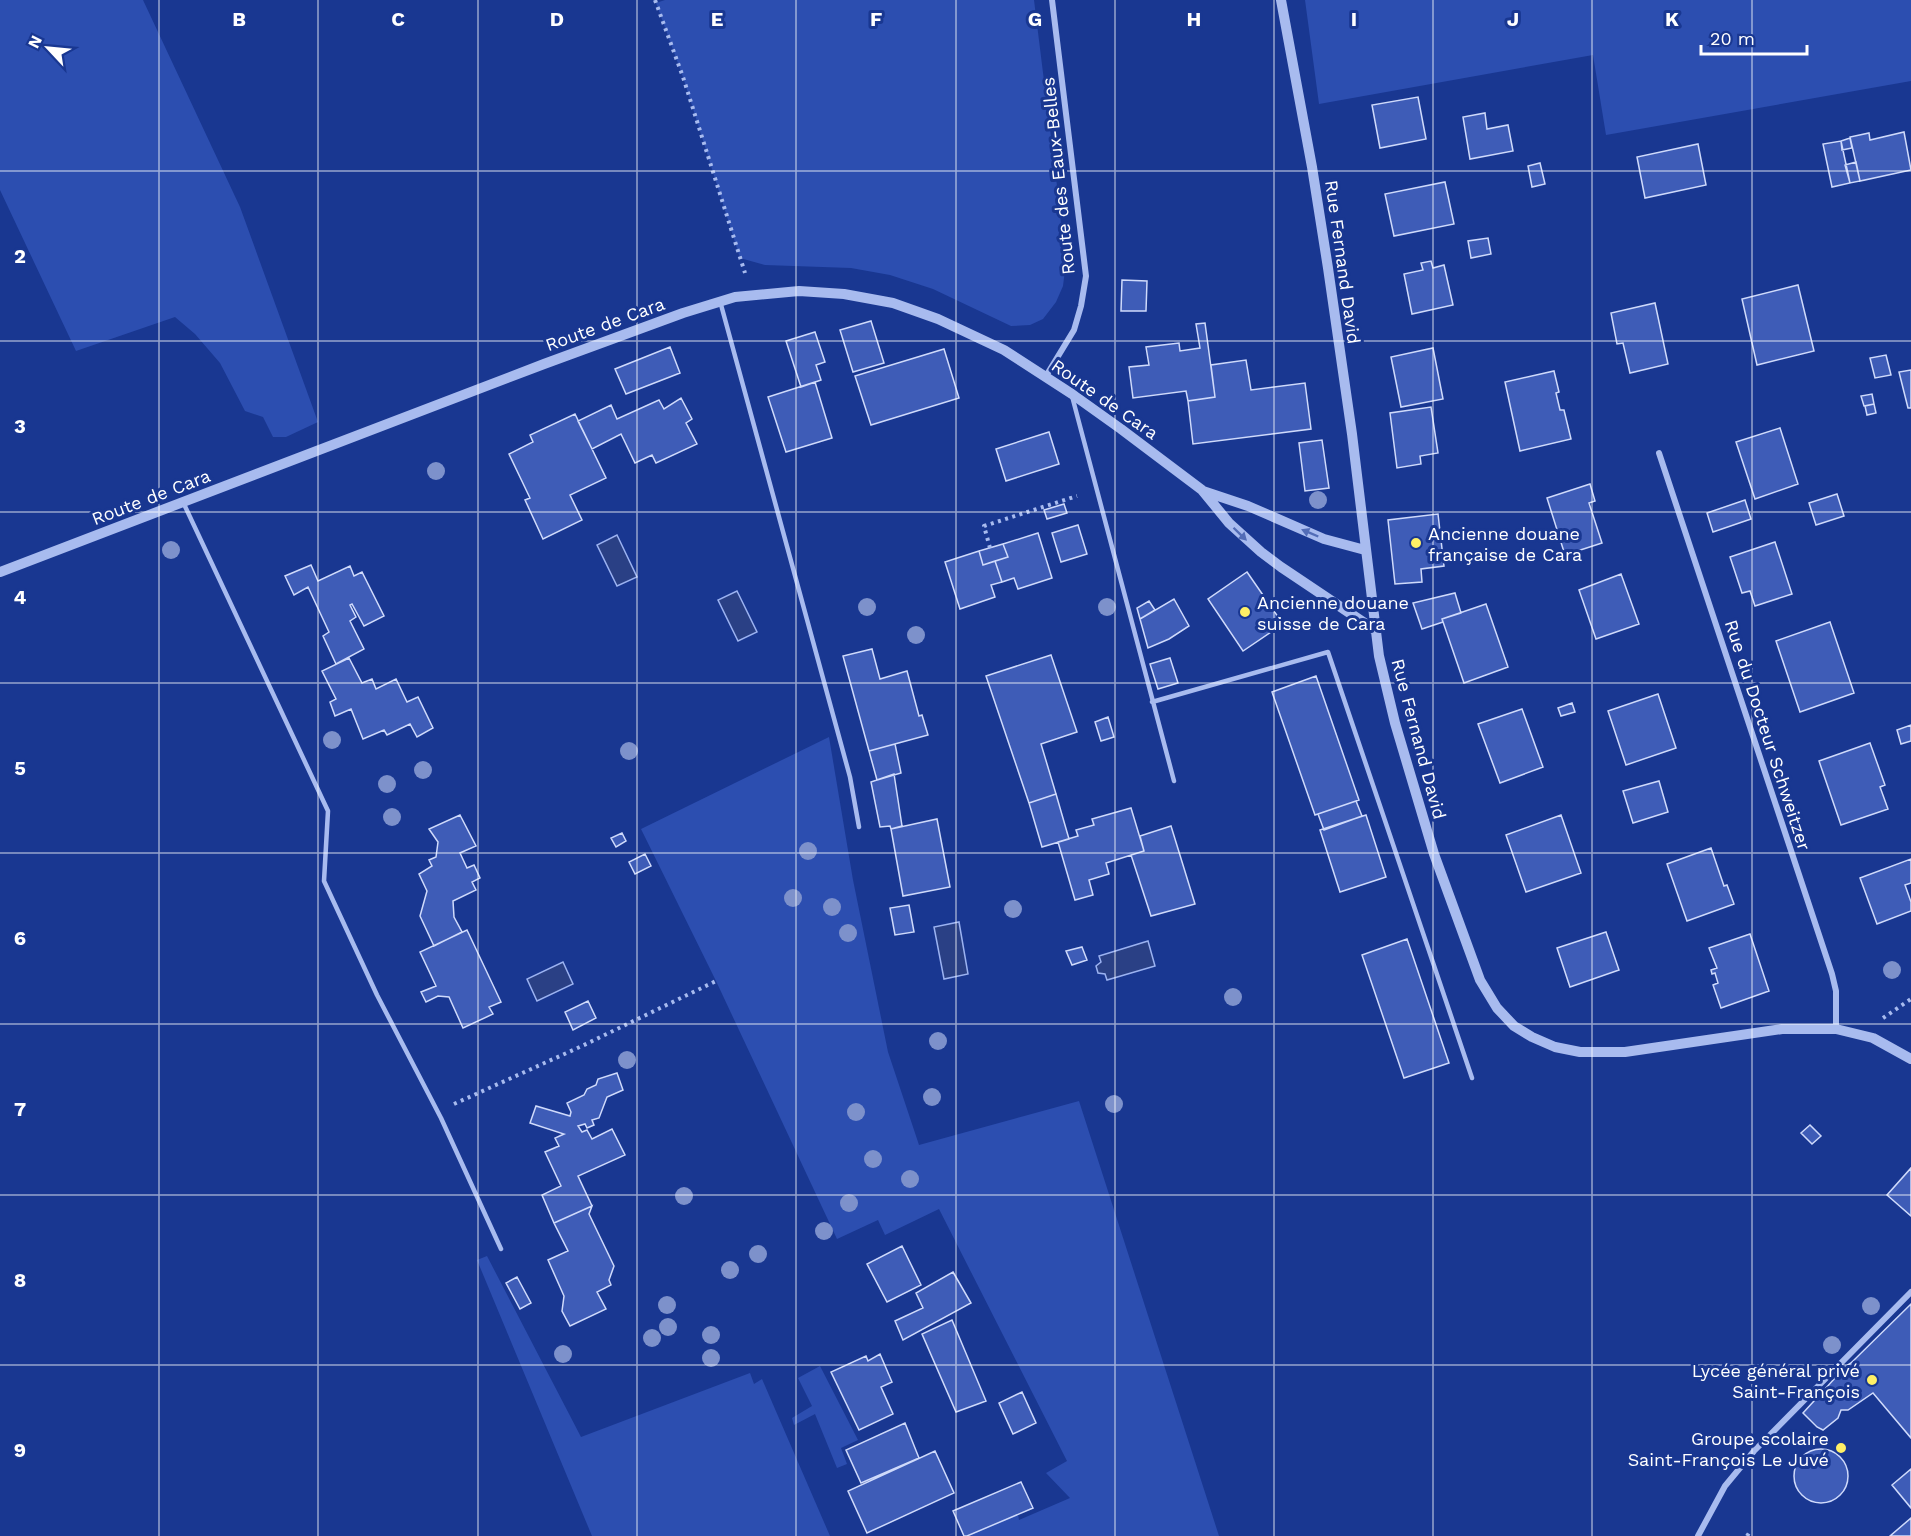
<svg xmlns="http://www.w3.org/2000/svg" width="1911" height="1536" viewBox="0 0 1911 1536" font-family="'Work Sans',sans-serif">
<style>
.green{fill:#2c4eb0}
.water{fill:#2a4085;stroke:#9bb2f1;stroke-width:1.5}
.building{fill:#3e5cb7;stroke:#cfdafb;stroke-width:1.5}
.lines{fill:none;stroke-linecap:round;stroke-linejoin:round}
.path{stroke:#a8bbef;stroke-width:4;stroke-dasharray:3 4.5;stroke-linecap:butt}
.service{stroke:#a8bbef;stroke-width:4.5}
.minor{stroke:#a8bbef;stroke-width:6}
.tertiary{stroke:#a8bbef;stroke-width:10}
.tree{fill:#7d91cb}
.oneway{fill:#526cb7}
.grid{fill:none;stroke:#fff;stroke-width:1.5;stroke-opacity:0.55}
.poi-dot{fill:#fff066;stroke:#193791;stroke-width:2}
.labels{text-anchor:middle;dominant-baseline:central;stroke-width:6;stroke-linejoin:round;paint-order:stroke}
.street-label{font-size:18px;fill:#fff;stroke:#193791}
.poi-label{font-size:18px;fill:#fff;stroke:#193791;text-anchor:start}
.grid-label{font-size:20px;text-anchor:middle;font-weight:bold;fill:#fff;stroke:#193791;stroke-width:6;stroke-linejoin:round;paint-order:stroke}
</style>
<rect width="100%" height="100%" fill="#193791"/>
<path class="green" d="M0,0H143L240,207L318,422L286,437H273L263,417L245,411L220,363L195,334L175,317L76,351L0,190Z
M665,0H1034L1059,202L1065,270L1063,286L1056,302L1043,319L1030,325L1011,326L933,289L890,275L851,268L765,265L740,258L683,77L656,3Z
M1305,0H1911V81L1606,135L1593,55L1319,104Z
M829,737L853,880L888,1052L919,1145L1079,1101L1219,1536H967L1018,1514L1019,1520L1070,1498L1046,1473L1067,1461L939,1209L885,1235L878,1220L837,1239L716,981L641,829Z
M487,1256L581,1437L750,1373L754,1384L762,1379L830,1536H592L477,1260Z
M820,1366L858,1440L841,1448L847,1464L837,1468L815,1414L794,1425L792,1418L812,1406L798,1378Z"/>
<path class="water" d="M617,535L637,577L617,586L597,545Z
M737,591L757,632L738,641L718,600Z
M959,922L968,974L944,979L934,927Z
M1148,941L1155,966L1107,980L1105,974L1098,973L1096,966L1101,962L1099,956Z
M563,962L573,984L537,1001L527,979Z"/>
<path class="building" d="M1418,97L1426,139L1380,148L1372,105Z
M1485,113L1487,129L1508,125L1513,151L1470,159L1463,117Z
M1904,132L1911,170L1860,181L1850,137L1869,133L1870,140Z
M1850,138L1852,148L1842,150L1841,141Z
M1841,141L1850,183L1832,187L1823,144Z
M1698,144L1706,185L1645,198L1637,157Z
M1856,162L1860,181L1850,183L1845,165Z
M1540,163L1545,184L1532,187L1528,166Z
M1445,182L1454,224L1394,236L1385,194Z
M1488,238L1491,254L1471,258L1468,241Z
M1431,261L1433,268L1444,265L1453,305L1412,314L1404,274L1423,270L1421,263Z
M1122,280L1147,281L1146,311H1121Z
M1798,285L1814,351L1757,365L1742,299Z
M1655,303L1668,364L1630,373L1623,343L1617,344L1611,313Z
M871,321L884,363L853,372L840,330Z
M1205,323L1215,397L1188,401L1186,391L1133,398L1129,367L1149,365L1146,347L1179,343L1180,351L1200,348L1196,324Z
M815,332L825,362L816,365L821,380L801,387L786,341Z
M670,347L680,373L626,394L615,369Z
M1433,348L1443,399L1401,407L1391,357Z
M944,349L959,398L871,425L855,376Z
M1886,355L1891,375L1875,378L1870,358Z
M1246,360L1251,390L1305,383L1311,429L1193,444L1188,401L1215,397L1211,365Z
M1911,370V408H1908L1899,372Z
M1554,371L1559,392L1556,393L1560,410H1564L1571,439L1520,451L1505,382Z
M815,382L832,438L786,452L768,397Z
M1872,394L1874,404L1864,406L1861,396Z
M681,398L692,419L686,423L697,444L656,463L652,455L635,463L621,434L592,449L578,421L611,405L617,419L659,400L664,409Z
M1874,404L1876,413L1867,415L1865,406Z
M1431,407L1438,453L1420,456L1421,464L1397,468L1390,413Z
M575,414L606,478L570,495L582,520L543,539L525,500L530,498L509,454L533,442L530,435Z
M1780,428L1798,484L1755,499L1736,442Z
M1049,432L1059,464L1006,481L996,449Z
M1322,440L1329,488L1305,491L1299,443Z
M1590,484L1595,501L1589,503L1602,543L1565,555L1547,498Z
M1837,494L1844,516L1816,525L1809,503Z
M1745,500L1751,519L1713,532L1707,513Z
M1064,504L1067,513L1047,519L1044,510Z
M1438,514L1444,566L1421,569L1422,582L1395,584L1388,520Z
M1078,525L1087,554L1061,562L1052,533Z
M1038,533L1052,578L1018,589L1014,578L1002,582L995,561L1008,557L1003,544Z
M1775,542L1792,594L1755,606L1750,591L1742,593L1730,557Z
M1003,544L1008,557L983,565L979,551Z
M979,551L983,565L995,561L1002,582L991,585L995,597L960,609L945,562Z
M311,565L318,581L350,566L354,576L362,572L384,616L364,626L352,604L350,605L356,617L350,621L364,649L336,664L323,636L329,632L308,587L294,595L285,576Z
M1247,572L1283,624L1243,651L1208,599Z
M1621,574L1639,624L1596,639L1579,590Z
M1455,593L1461,613L1442,619L1443,622L1422,629L1413,603Z
M1174,599L1189,626L1169,639L1148,648L1140,619Z
M1149,601L1155,610L1140,619L1137,608Z
M1486,604L1508,667L1464,683L1442,619Z
M1830,622L1854,693L1800,712L1776,641Z
M872,649L880,679L907,671L919,716L922,715L928,735L869,751L843,656Z
M1051,655L1077,732L1041,744L1056,794L1029,803L986,676Z
M349,658L362,683L372,679L376,689L396,679L407,702L418,697L433,728L417,737L410,724L387,735L384,730L363,739L351,709L335,716L330,702L336,699L322,671Z
M1170,658L1178,683L1158,689L1150,664Z
M1316,676L1359,800L1315,815L1272,692Z
M1658,694L1676,748L1626,765L1608,711Z
M1572,703L1575,712L1561,716L1558,708Z
M1522,709L1543,767L1500,783L1478,724Z
M1108,717L1114,737L1101,741L1095,722Z
M1911,725V741L1901,744L1897,730Z
M1870,743L1885,785L1880,787L1888,809L1841,825L1819,761Z
M895,744L901,773L877,780L869,751Z
M894,774L902,826L891,829L890,826L880,827L871,782Z
M1659,781L1668,812L1633,823L1623,791Z
M1056,794L1069,839L1042,847L1029,803Z
M1356,801L1362,816L1324,830L1318,814Z
M1131,808L1144,851L1106,863L1109,874L1089,880L1093,895L1075,900L1058,842L1078,836L1076,830L1094,825L1092,819Z
M460,815L476,846L460,853L467,868L474,865L480,878L472,882L476,890L453,901L454,917L462,932L434,946L420,916L427,891L419,874L432,866L429,860L436,857L438,842L429,829Z
M1366,815L1386,877L1340,892L1320,830Z
M1561,815L1581,873L1526,892L1506,835Z
M937,819L950,887L903,896L891,829Z
M1171,826L1195,904L1151,916L1131,855L1144,851L1140,836Z
M622,833L626,841L616,847L611,838Z
M1711,848L1724,886L1727,885L1734,904L1687,921L1667,864Z
M645,854L651,866L635,874L629,862Z
M1911,859V883L1905,885L1911,902V911L1877,924L1860,878Z
M909,905L914,932L895,935L890,908Z
M467,930L501,1002L489,1007L493,1014L463,1028L449,997L438,996L426,1002L421,992L436,986L420,952Z
M1606,932L1619,970L1570,987L1557,948Z
M1750,934L1769,991L1721,1008L1713,985L1718,983L1715,973L1712,974L1711,970L1717,968L1709,948Z
M1407,939L1449,1063L1404,1078L1362,955Z
M1082,947L1087,960L1072,965L1066,951Z
M588,1001L596,1018L573,1030L565,1012Z
M617,1073L623,1090L607,1097L599,1118L592,1120L594,1125L587,1128L585,1124L578,1126L582,1132L587,1130L592,1139L612,1129L625,1155L578,1176L592,1206L554,1223L542,1195L561,1186L545,1152L559,1146L555,1138L564,1134L530,1123L536,1106L570,1116L571,1112L567,1103L584,1095L587,1089L596,1085L598,1079Z
M1810,1125L1821,1136L1812,1144L1801,1133Z
M1911,1168V1216L1887,1195Z
M592,1206L589,1214L614,1266L609,1280L611,1285L597,1292L606,1309L570,1326L562,1311L564,1296L548,1260L568,1251L554,1223Z
M902,1246L921,1285L887,1302L867,1264Z
M953,1272L971,1303L903,1340L895,1321L923,1308L916,1293Z
M517,1277L531,1303L520,1309L506,1283Z
M1911,1304V1438L1873,1393L1848,1410H1841L1838,1418L1823,1430L1817,1427L1803,1413L1846,1366L1851,1363Z
M952,1320L986,1401L956,1412L922,1334Z
M880,1354L892,1382L881,1387L893,1414L859,1430L831,1372L866,1356L868,1361Z
M1022,1392L1036,1423L1013,1434L999,1403Z
M905,1423L919,1458L861,1483L846,1450Z
M1794 1476a27 27 0 1 1 54 0a27 27 0 1 1-54 0Z
M935,1451L954,1493L867,1533L848,1491Z
M1911,1469V1508L1892,1485Z
M1021,1482L1033,1508L967,1536H964L953,1511Z
M1911,1518V1536H1890Z"/>
<g class="lines">
<path class="path" d="M655,0L683,77L745,273
M990,548L984,526L1077,496
M1883,1018L1911,999
M454,1104L582,1046L716,981
M1747,1536L1751,1530"/>
<path class="service" d="M720,301L850,777L859,827
M1072,396L1174,781
M183,502L328,811L324,881L377,995L441,1118L501,1249
M1152,702L1328,652L1472,1078"/>
<path class="minor" d="M1046,376L1074,330L1081,306L1086,276L1052,0
M1659,453L1832,974L1836,991V1029
M1698,1536L1725,1486L1754,1451L1911,1292"/>
<path class="tertiary" d="M1281,0L1312,167L1328,268L1352,434L1379,656L1395,723L1434,854L1480,980L1497,1008L1514,1026L1532,1037L1555,1047L1580,1052H1625L1782,1029H1836L1873,1038L1911,1059
M1203,491L1248,506L1324,539L1365,550
M0,572L544,364L683,313L735,297L799,291L844,294L893,303L938,319L1004,350L1072,394L1121,429L1202,490L1229,523L1261,552L1281,567L1375,630"/>
</g>
<g class="tree">
<circle cx="436" cy="471" r="9"/>
<circle cx="1318" cy="500" r="9"/>
<circle cx="171" cy="550" r="9"/>
<circle cx="867" cy="607" r="9"/>
<circle cx="1107" cy="607" r="9"/>
<circle cx="916" cy="635" r="9"/>
<circle cx="332" cy="740" r="9"/>
<circle cx="629" cy="751" r="9"/>
<circle cx="423" cy="770" r="9"/>
<circle cx="387" cy="784" r="9"/>
<circle cx="392" cy="817" r="9"/>
<circle cx="808" cy="851" r="9"/>
<circle cx="793" cy="898" r="9"/>
<circle cx="832" cy="907" r="9"/>
<circle cx="1013" cy="909" r="9"/>
<circle cx="848" cy="933" r="9"/>
<circle cx="1892" cy="970" r="9"/>
<circle cx="1233" cy="997" r="9"/>
<circle cx="938" cy="1041" r="9"/>
<circle cx="627" cy="1060" r="9"/>
<circle cx="932" cy="1097" r="9"/>
<circle cx="1114" cy="1104" r="9"/>
<circle cx="856" cy="1112" r="9"/>
<circle cx="873" cy="1159" r="9"/>
<circle cx="910" cy="1179" r="9"/>
<circle cx="684" cy="1196" r="9"/>
<circle cx="849" cy="1203" r="9"/>
<circle cx="824" cy="1231" r="9"/>
<circle cx="758" cy="1254" r="9"/>
<circle cx="730" cy="1270" r="9"/>
<circle cx="667" cy="1305" r="9"/>
<circle cx="1871" cy="1306" r="9"/>
<circle cx="668" cy="1327" r="9"/>
<circle cx="711" cy="1335" r="9"/>
<circle cx="652" cy="1338" r="9"/>
<circle cx="1832" cy="1345" r="9"/>
<circle cx="563" cy="1354" r="9"/>
<circle cx="711" cy="1358" r="9"/>
</g>
<defs><path id="oneway-solid" d="M-6-.8H1V-3.2L6.5 0L1 3.2V.8H-6Z" transform="scale(1.5)"/></defs>
<g class="oneway">
<use href="#oneway-solid" transform="translate(1310 533) rotate(-157)"/>
<use href="#oneway-solid" transform="translate(1240 534) rotate(44)"/>
</g>
<path class="grid" d="M159,0V1536M318,0V1536M478,0V1536M637,0V1536M796,0V1536M956,0V1536M1115,0V1536M1274,0V1536M1433,0V1536M1592,0V1536M1752,0V1536M0,171H1911M0,341H1911M0,512H1911M0,683H1911M0,853H1911M0,1024H1911M0,1195H1911M0,1365H1911"/>
<g class="poi-dot">
<circle cx="1416" cy="543" r="6"/>
<circle cx="1245" cy="612" r="6"/>
<circle cx="1872" cy="1380" r="6"/>
<circle cx="1841" cy="1448" r="6"/>
</g>
<g class="labels">
<g class="street-label">
<text transform="translate(1058 176) rotate(-96)">Route des Eaux-Belles</text>
<text transform="translate(1343 262) rotate(82)">Rue Fernand David</text>
<text transform="translate(605 324) rotate(-20)">Route de Cara</text>
<text transform="translate(1105 399) rotate(35)">Route de Cara</text>
<text transform="translate(151 497) rotate(-21)">Route de Cara</text>
<text transform="translate(1768 735) rotate(72)">Rue du Docteur Schweitzer</text>
<text transform="translate(1419 739) rotate(75)">Rue Fernand David</text>
</g>
<g class="poi-label">
<text x="1428" y="533">Ancienne douane<tspan x="1428" dy="21">française de Cara</tspan></text>
<text x="1257" y="602">Ancienne douane<tspan x="1257" dy="21">suisse de Cara</tspan></text>
<text x="1860" y="1370" text-anchor="end">Lycée général privé<tspan x="1860" dy="21">Saint-François</tspan></text>
<text x="1829" y="1438" text-anchor="end">Groupe scolaire<tspan x="1829" dy="21">Saint-François Le Juvé</tspan></text>
</g>
</g>
<g class="grid-label">
<text x="239" y="26">B</text>
<text x="398" y="26">C</text>
<text x="557" y="26">D</text>
<text x="717" y="26">E</text>
<text x="876" y="26">F</text>
<text x="1035" y="26">G</text>
<text x="1194" y="26">H</text>
<text x="1354" y="26">I</text>
<text x="1513" y="26">J</text>
<text x="1672" y="26">K</text>
<text x="20" y="263">2</text>
<text x="20" y="433">3</text>
<text x="20" y="604">4</text>
<text x="20" y="775">5</text>
<text x="20" y="945">6</text>
<text x="20" y="1116">7</text>
<text x="20" y="1287">8</text>
<text x="20" y="1457">9</text>
</g>
<g transform="translate(48 48) rotate(296)" stroke="#193791" stroke-width="4.5" paint-order="stroke">
<path d="M0-4.5L10 22L0 15L-10 22Z" fill="#ffffff"/>
<text y="-9" font-size="16" font-weight="bold" text-anchor="middle" fill="#ffffff">N</text>
</g>
<path d="M1701 45v9h106v-9" fill="none" stroke="#ffffff" stroke-width="3"/>
<text x="1710" y="45" font-size="18" fill="#ffffff" stroke="#193791" stroke-width="4.5" paint-order="stroke">20 m</text>
</svg>
